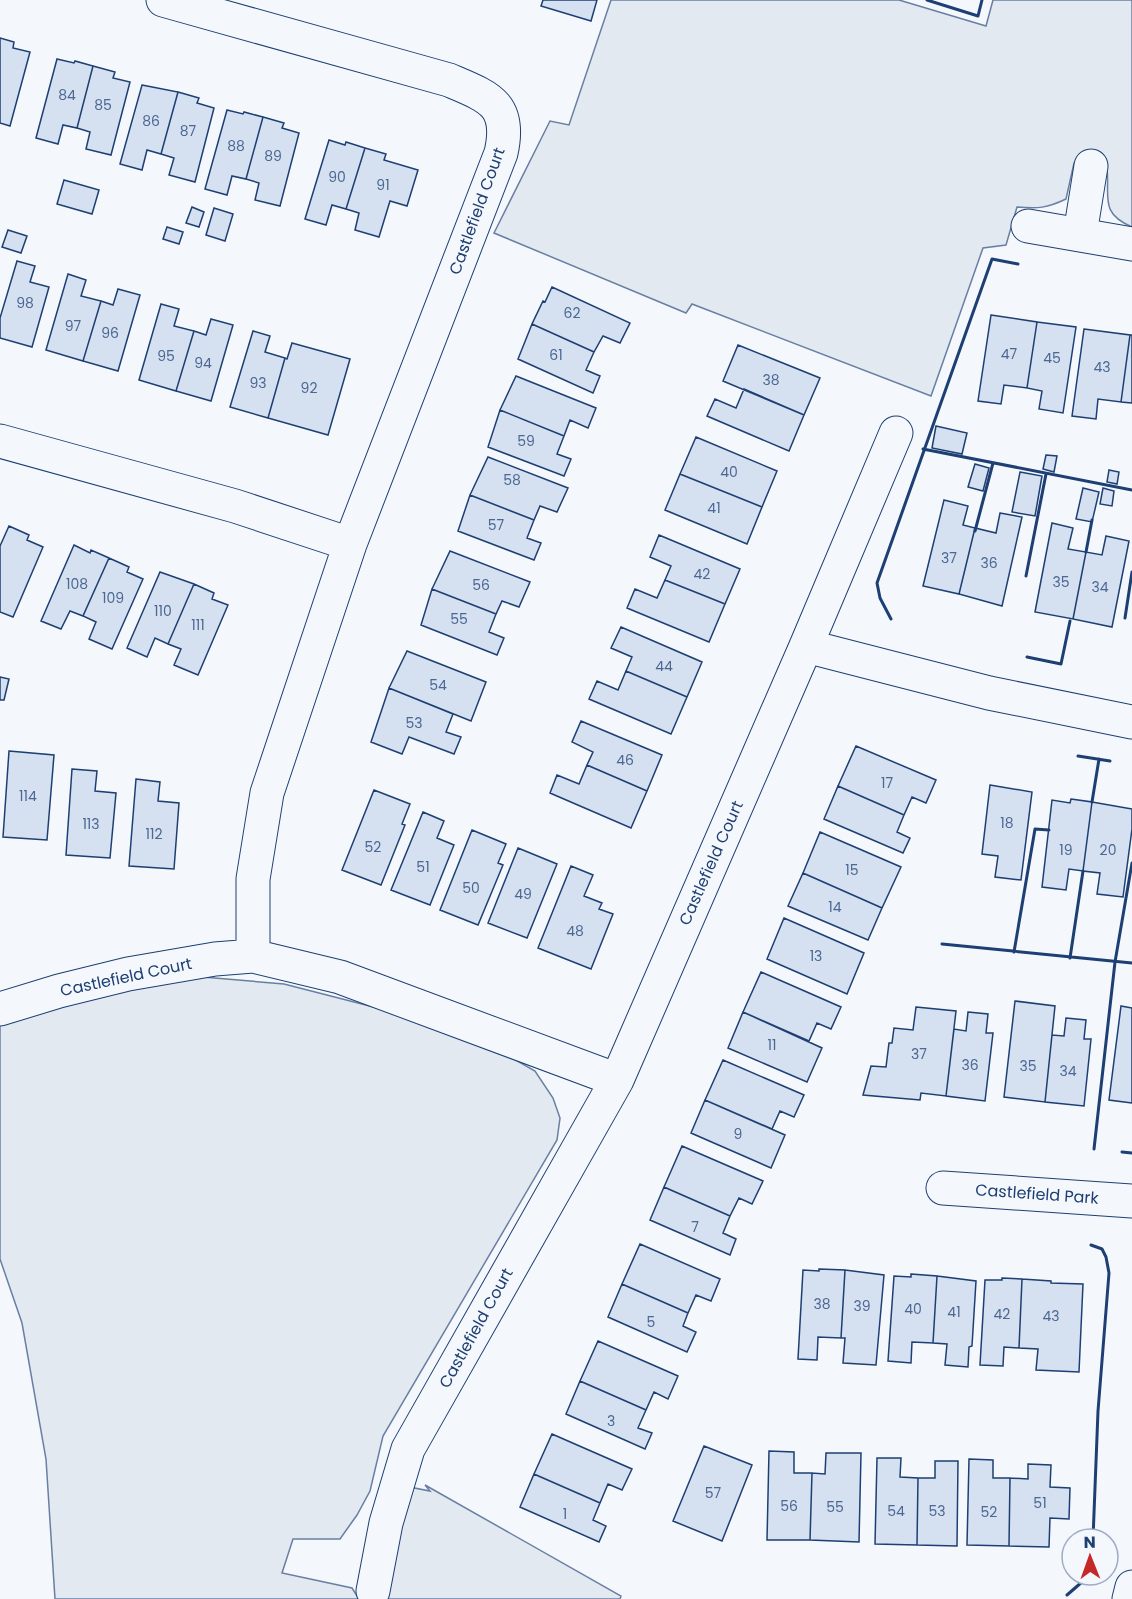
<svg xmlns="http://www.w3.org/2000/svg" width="1132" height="1599" viewBox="0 0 1132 1599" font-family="Poppins,sans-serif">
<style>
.green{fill:#e3e9f0;stroke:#687fa3;stroke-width:1.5}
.building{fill:#d5e0f0;stroke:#1d3f73;stroke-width:1.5}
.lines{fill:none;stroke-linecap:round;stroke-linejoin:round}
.street-casing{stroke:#1d3f73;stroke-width:35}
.street{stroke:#f4f7fb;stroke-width:33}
.wall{stroke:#1d3f73;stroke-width:3}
.labels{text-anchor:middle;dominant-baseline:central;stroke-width:4.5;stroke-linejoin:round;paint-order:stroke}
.number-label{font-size:14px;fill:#4b6792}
.street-label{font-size:16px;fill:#1d3f73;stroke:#f4f7fb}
</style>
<rect width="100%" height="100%" fill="#f4f7fb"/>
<path class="green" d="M611,0H899L986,26L993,0H1132V227C1099,213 1110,197 1107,168L1074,163L1066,199C1047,208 1038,209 1017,207L1006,245L983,248L931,396L692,304L686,313L494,233L550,121L569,125Z
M191,976L284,984L393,1012L498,1050L535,1071L553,1098L560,1118L557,1140L383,1436L370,1491L357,1515L340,1539H293L282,1573L352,1588L359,1599H55L46,1459L22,1323L0,1259V1021L93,991Z
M425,1485L621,1596L620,1599H386L409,1487L430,1491Z"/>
<path class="building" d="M543,0H597L591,21L541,6Z
M0,38L14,42L13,48L30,52L10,126L0,123Z
M57,59L74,63L75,61L93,66L77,128L63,125L58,144L36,138Z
M93,66L115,72L113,78L130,82L111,155L86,149L90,132L77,128Z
M142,85L178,92L161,154L147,150L142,170L120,164Z
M178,92L199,98L197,103L214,108L195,182L169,175L174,158L161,154Z
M227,110L243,114L244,112L263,117L246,179L232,176L227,195L205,189Z
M263,117L284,123L282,128L299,133L280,206L255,200L259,183L246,179Z
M329,140L345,145L346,142L365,148L346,209L332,205L326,225L305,219Z
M365,148L386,154L384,160L418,170L407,206L390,201L379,237L355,230L359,213L346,209Z
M64,180L99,190L92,214L57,204Z
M192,207L204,212L199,227L186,223Z
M214,208L233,214L225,241L206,235Z
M167,227L183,232L179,244L163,239Z
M8,230L27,236L21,253L2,247Z
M17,261L35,266L30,282L49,287L32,347L0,338V318Z
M68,274L86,280L81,296L101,301L83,361L46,350Z
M552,287L630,323L620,343L603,336L594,352L532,324L543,301L545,302Z
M118,289L140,295L118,371L83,361L101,301L113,305Z
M161,304L179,309L174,326L194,331L176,391L139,380Z
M991,315L1037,322L1027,388L1004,385L1001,404L978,401Z
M211,319L233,325L211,401L176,391L194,331L206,335Z
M1037,322L1076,327L1063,413L1039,409L1042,391L1027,388Z
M532,324L594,352L586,370L600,376L593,393L518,359Z
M1084,329L1130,335L1121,402L1098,399L1096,419L1072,416Z
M253,331L270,336L265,352L285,358L268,418L230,407Z
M1130,335H1132V403L1121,402Z
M292,343L350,359L328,435L268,418L285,358L287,359Z
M738,345L820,378L804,415L723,381Z
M516,376L596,408L588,428L570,420L564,436L500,410Z
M744,389L804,415L789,451L707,416L715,399L736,408Z
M500,410L564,436L557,454L571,459L564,476L488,447Z
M936,426L967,433L962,454L932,448Z
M696,437L777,471L762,507L680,474Z
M1046,455L1057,456L1054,472L1043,469Z
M488,457L568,488L557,512L540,506L534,520L470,495Z
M975,464L989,468L983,491L968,487Z
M1109,470L1119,472L1117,484L1107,482Z
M1020,472L1042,476L1035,516L1012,512Z
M680,474L762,507L747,544L665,510Z
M1083,488L1099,492L1092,522L1076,519Z
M1103,488L1114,491L1112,506L1100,504Z
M470,495L534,520L527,538L541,543L534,560L458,531Z
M944,500L968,506L963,525L975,528L959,594L923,586Z
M1000,513L1022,517L1002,606L959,594L975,528L996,533Z
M1052,523L1073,528L1068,549L1086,552L1073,619L1035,612Z
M9,526L29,535L27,540L43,547L13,617L0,612V546Z
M659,535L740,569L725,604L665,580L671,566L650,557Z
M1106,536L1129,541L1112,627L1073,619L1086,552L1102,555Z
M74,545L90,553L91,550L109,558L83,616L70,611L61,629L41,621Z
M450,551L530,582L519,607L502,601L496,614L432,589Z
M109,558L129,567L127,572L143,579L112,649L89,639L96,622L83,616Z
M160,572L194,584L168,644L155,638L147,657L127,648Z
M665,580L725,604L709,642L627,608L635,589L657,598Z
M194,584L214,593L212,599L228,605L198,675L174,665L181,649L168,644Z
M432,589L496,614L489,632L504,638L497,655L421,625Z
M621,627L702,662L687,697L626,671L632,657L611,648Z
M407,651L486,682L471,721L389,688Z
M626,671L687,697L671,734L589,699L597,681L618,690Z
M0,677L9,679L4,700H0Z
M389,688L453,714L446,732L461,737L454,754L409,737L402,754L371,742Z
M581,721L662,755L647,791L587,765L593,752L572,742Z
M856,746L936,780L926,803L912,797L904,815L838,786Z
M9,751L54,755L47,840L3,837Z
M587,765L647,791L631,828L550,793L557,775L579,784Z
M72,769L97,771L95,791L116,793L110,858L66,855Z
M136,779L160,782L158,801L179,803L174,869L129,866Z
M990,785L1032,792L1021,880L995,877L998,856L982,854Z
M838,786L904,815L897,832L910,838L903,853L824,819Z
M374,790L410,804L402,824L405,825L381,885L342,870Z
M1071,799L1092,802L1083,871L1069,869L1066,890L1042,887L1052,800L1070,803Z
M1092,802L1132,809V829L1123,897L1097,894L1100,873L1083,871Z
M423,812L444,821L437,838L454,845L430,905L391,890Z
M472,830L506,844L498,863L503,865L478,925L440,910Z
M820,832L901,867L882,908L803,873Z
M518,848L557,864L527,938L488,923Z
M571,866L593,875L584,896L602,903L599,909L613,914L591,969L538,948Z
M803,873L882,908L868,940L788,906Z
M784,918L864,953L847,994L767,959Z
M761,972L841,1007L831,1029L817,1023L809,1041L743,1012Z
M1015,1001L1055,1006L1045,1102L1004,1097Z
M1121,1006L1132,1008V1103L1109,1100Z
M916,1007L956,1011L946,1096L921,1093L920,1100L863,1095L871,1066L886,1067L889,1043H892L894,1028L913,1030Z
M743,1012L822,1048L807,1082L728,1048Z
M968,1012L988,1014L986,1033H993L985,1101L946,1096L954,1029L966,1031Z
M1066,1018L1086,1020L1084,1039H1091L1084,1106L1045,1102L1052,1035L1064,1036Z
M723,1060L804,1095L794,1117L780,1111L772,1129L705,1100Z
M705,1100L785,1135L771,1168L691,1133Z
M682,1146L763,1181L752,1204L739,1198L730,1216L664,1187Z
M664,1187L730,1216L723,1233L736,1239L730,1255L650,1220Z
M640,1244L720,1279L711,1301L696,1295L688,1313L622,1284Z
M819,1269L845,1270L841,1338L818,1337L817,1360L798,1359L803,1270L819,1271Z
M845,1270L884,1275L876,1365L843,1363L845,1338H841Z
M911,1274L937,1276L933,1343L912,1342L911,1363L888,1361L894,1276L911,1277Z
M937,1276L976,1281L972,1346L969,1347L968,1367L945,1365L947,1344L933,1343Z
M1002,1278L1022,1279L1019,1348L1004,1347L1003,1366L980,1365L985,1280H1002Z
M1022,1279L1051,1281V1283L1083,1284L1079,1372L1036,1370L1038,1349L1019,1348Z
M622,1284L688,1313L683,1326L696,1332L687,1352L608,1317Z
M598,1341L678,1376L668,1399L654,1392L646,1410L580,1381Z
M580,1381L646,1410L638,1428L652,1433L645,1449L566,1414Z
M552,1434L632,1469L622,1490L608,1484L600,1503L534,1474Z
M704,1446L752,1465L722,1541L673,1521Z
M769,1451L794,1452V1473H812L810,1540H767Z
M826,1453H861L859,1542L810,1540L812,1473L825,1474Z
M877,1458H901L900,1477L918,1478L917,1545L875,1544Z
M969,1459L993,1460V1478H1010L1009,1546L967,1545Z
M935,1461H958L957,1546L917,1545L918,1478H935Z
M1028,1464L1051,1465L1050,1487L1070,1488L1069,1519L1050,1518L1049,1547L1009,1546L1010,1478L1028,1479Z
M534,1474L600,1503L593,1520L606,1526L599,1542L520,1507Z"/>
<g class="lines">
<defs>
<path id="street" d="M163,0L449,80C489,97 512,104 501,153L350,544L267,793L253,879V956
M1028,226L1132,244
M1080,234L1091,166
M0,441L235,506L350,544
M806,646L989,693L1132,722
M0,1009L59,991L128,974L215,959L253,956L340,977L617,1080
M943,1188L1132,1201
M373,1591L386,1523L408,1449L617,1080L806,646L896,433
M1129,1599L1132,1587"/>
</defs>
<use href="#street" class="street-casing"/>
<use href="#street" class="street"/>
<path class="wall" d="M927,0L978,16L982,0
M923,449L1132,490
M975,531L993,463
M1086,552L1092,520
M1026,576L1046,474
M1125,618L1132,572
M891,619L880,598L877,583L992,259L1018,264
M1027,657L1061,664L1070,621
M1078,756L1110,761
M1092,802L1099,759
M942,944L1132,963
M1014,952L1035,829L1049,830
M1070,958L1083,871
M1094,1149L1115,962L1132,863
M1122,1152L1132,1153
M1091,1245L1102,1249L1106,1257L1109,1273L1098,1411L1093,1539
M1067,1595L1082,1582L1085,1575"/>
</g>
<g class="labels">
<g class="number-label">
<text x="67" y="95">84</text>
<text x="103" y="105">85</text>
<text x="151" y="121">86</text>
<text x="188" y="131">87</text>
<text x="236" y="146">88</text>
<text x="273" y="156">89</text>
<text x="337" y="177">90</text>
<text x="383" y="185">91</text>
<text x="25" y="303">98</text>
<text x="572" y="313">62</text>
<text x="73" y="326">97</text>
<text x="110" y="333">96</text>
<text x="1009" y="354">47</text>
<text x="556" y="355">61</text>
<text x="166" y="356">95</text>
<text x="1052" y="358">45</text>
<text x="203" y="363">94</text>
<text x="1102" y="367">43</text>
<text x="771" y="380">38</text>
<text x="258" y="383">93</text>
<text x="309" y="388">92</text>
<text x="526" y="441">59</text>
<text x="729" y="472">40</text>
<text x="512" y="480">58</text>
<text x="714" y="508">41</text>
<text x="496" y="525">57</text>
<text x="949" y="558">37</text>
<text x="989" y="563">36</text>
<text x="702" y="574">42</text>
<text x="1061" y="582">35</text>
<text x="77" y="584">108</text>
<text x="481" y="585">56</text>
<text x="1100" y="587">34</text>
<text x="113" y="598">109</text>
<text x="163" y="611">110</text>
<text x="459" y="619">55</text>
<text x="198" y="625">111</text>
<text x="664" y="666">44</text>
<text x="438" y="685">54</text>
<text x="414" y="723">53</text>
<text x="625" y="760">46</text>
<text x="887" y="783">17</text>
<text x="28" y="796">114</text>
<text x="1007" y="823">18</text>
<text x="91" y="824">113</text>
<text x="154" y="834">112</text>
<text x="373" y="847">52</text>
<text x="1066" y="850">19</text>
<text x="1108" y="850">20</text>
<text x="423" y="867">51</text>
<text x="852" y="870">15</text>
<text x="471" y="888">50</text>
<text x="523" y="894">49</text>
<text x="835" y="907">14</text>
<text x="575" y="931">48</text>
<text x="816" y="956">13</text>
<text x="772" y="1045">11</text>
<text x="919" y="1054">37</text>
<text x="970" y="1065">36</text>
<text x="1028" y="1066">35</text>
<text x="1068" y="1071">34</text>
<text x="738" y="1134">9</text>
<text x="695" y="1227">7</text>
<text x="822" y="1304">38</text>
<text x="862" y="1306">39</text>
<text x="913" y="1309">40</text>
<text x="954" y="1312">41</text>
<text x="1002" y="1314">42</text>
<text x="1051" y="1316">43</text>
<text x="651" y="1322">5</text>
<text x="611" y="1421">3</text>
<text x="713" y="1493">57</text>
<text x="1040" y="1503">51</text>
<text x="789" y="1506">56</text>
<text x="835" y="1507">55</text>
<text x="896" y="1511">54</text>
<text x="937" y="1511">53</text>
<text x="989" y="1512">52</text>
<text x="565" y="1514">1</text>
</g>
<g class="street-label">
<text transform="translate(477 211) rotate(-70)">Castlefield Court</text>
<text transform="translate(711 863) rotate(-66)">Castlefield Court</text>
<text transform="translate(126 977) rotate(-12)">Castlefield Court</text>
<text transform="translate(1037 1194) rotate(4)">Castlefield Park</text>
<text transform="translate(476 1328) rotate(-61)">Castlefield Court</text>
</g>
</g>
<g transform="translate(1090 1557) rotate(359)"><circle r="28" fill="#f4f7fb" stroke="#9eadc5" stroke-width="1.5"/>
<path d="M0-4.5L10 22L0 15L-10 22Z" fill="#c62828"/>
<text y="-9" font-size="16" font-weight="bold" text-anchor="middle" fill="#1d3f73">N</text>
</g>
</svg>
